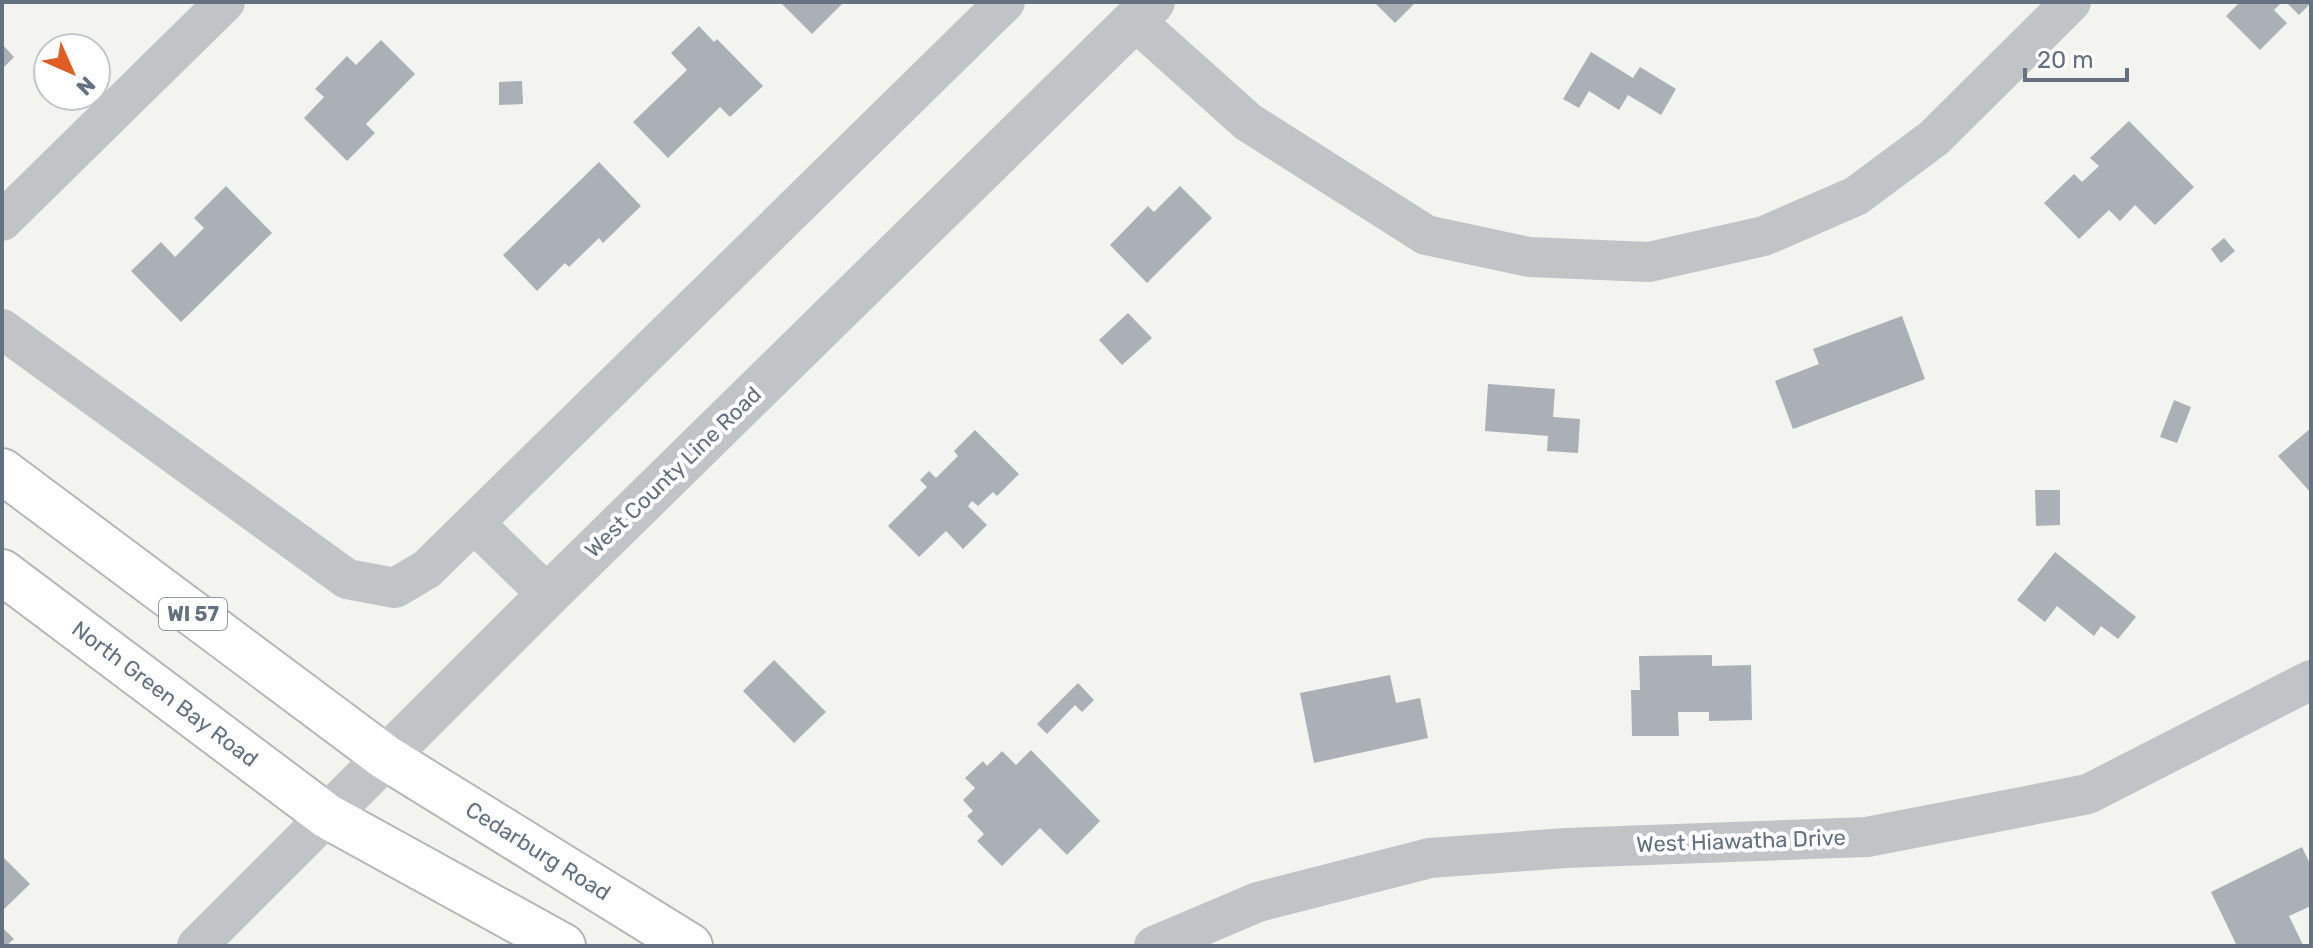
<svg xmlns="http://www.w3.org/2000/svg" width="2313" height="948" viewBox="0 0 2313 948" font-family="Rubik,sans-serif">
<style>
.building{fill:#aab0b5}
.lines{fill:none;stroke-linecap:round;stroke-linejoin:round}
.primary-casing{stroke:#b4b7bb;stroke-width:48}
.minor{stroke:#c1c4c7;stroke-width:40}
.tertiary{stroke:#c1c4c7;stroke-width:44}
.primary{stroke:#fff;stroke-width:44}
.labels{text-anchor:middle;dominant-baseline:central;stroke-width:8;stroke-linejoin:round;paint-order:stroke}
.shield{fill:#fff;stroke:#929ca6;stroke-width:2}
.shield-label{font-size:20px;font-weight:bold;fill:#637180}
.street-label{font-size:22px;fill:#637180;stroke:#fff}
</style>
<rect width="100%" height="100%" fill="#f3f4ef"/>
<path class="building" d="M780,2H844L812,34Z
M1374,2H1416L1395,23Z
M2240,2H2282L2274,10L2287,23L2260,50L2226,16Z
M2286,2H2311V3L2299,15Z
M699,26L714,42L717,39L763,86L730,117L720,107L668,158L633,122L687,70L671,53Z
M381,40L415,74L366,124L375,133L347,161L304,118L324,97L315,89L347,56L356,65Z
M2,44L14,57L2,69Z
M1591,52L1633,78L1640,67L1676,89L1661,115L1628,95L1619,110L1589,91L1579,108L1563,99Z
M522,81L523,104L499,105V82Z
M2129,121L2194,187L2155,225L2135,205L2120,221L2109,210L2079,239L2044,203L2074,174L2082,182L2099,166L2090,158Z
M599,162L641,206L603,243L599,238L569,267L565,263L537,291L503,255Z
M226,186L272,233L181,322L131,271L161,242L175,257L204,228L194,218Z
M1180,186L1212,218L1147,283L1110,245L1148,206L1154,212Z
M2224,238L2235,251L2221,263L2211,249Z
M1128,313L1152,338L1122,365L1099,340Z
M1902,316L1925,379L1793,429L1775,381L1819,364L1813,349Z
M1488,384L1555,389L1553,417L1580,419L1578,453L1547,451L1548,436L1485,431Z
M2174,400L2191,407L2177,443L2160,437Z
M2311,428V493L2278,456Z
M975,430L1019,474L997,496L993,492L978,506L972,501L968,506L987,525L963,549L946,531L919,557L888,526L927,487L920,480L929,471L936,478L958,456L954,451Z
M2035,490H2060V525L2036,526Z
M2055,552L2136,617L2118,639L2101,626L2094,636L2057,606L2045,622L2017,600Z
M1712,655V666L1751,665L1752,720L1709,721V712H1678L1679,736H1632L1631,690H1640L1639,656Z
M774,660L826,712L794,743L743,691Z
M1390,675L1396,703L1420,698L1428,738L1314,763L1300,693Z
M1078,683L1094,700L1082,712L1075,705L1047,734L1037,724Z
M1031,750L1100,821L1067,855L1040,828L1002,866L977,841L984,834L967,816L973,811L963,800L975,788L965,778L983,761L987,766L1002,751L1016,765Z
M2302,847L2311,866V906L2289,916L2303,945L2237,946L2211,892Z
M2,856L30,884L2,911Z
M2,927L14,939L6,946H2Z"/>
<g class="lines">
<defs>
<path id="primary" d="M2,471L385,757L690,946
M2,572L327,816L563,946"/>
</defs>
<use href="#primary" class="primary-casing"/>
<path class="minor" d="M1134,20L1248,122L1426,235L1529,257L1649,262L1764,236L1856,196L1934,138L2071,2
M2,221L225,2
M2,329L347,579L395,588L427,569L1005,2
M474,523L548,595
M197,946L327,816
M1154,946L1258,902L1430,858L1566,848L1867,837L2088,794L2311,680"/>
<path class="tertiary" d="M327,816L548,595L1153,2"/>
<use href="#primary" class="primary"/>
</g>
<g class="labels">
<rect class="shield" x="159" y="598" width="68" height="32" rx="6"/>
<g class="shield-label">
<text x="193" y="614">WI 57</text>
</g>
<g class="street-label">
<text transform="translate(673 472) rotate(-44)">West County Line Road</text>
<text transform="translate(165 694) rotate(37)">North Green Bay Road</text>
<text transform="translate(1741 841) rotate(-2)">West Hiawatha Drive</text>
<text transform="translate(538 851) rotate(32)">Cedarburg Road</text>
</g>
</g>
<rect width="2313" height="948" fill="none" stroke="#637180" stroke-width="8"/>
<g transform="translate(72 72) rotate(135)"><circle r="38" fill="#ffffff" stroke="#c1c6cc" stroke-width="2"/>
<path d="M0-6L14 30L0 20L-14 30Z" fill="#e15c22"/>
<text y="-12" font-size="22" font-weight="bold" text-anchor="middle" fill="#637180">N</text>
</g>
<path d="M2025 68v12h102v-12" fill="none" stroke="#637180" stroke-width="4"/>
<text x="2037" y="68" font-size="24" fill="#637180" stroke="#ffffff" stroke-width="6" paint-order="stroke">20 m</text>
</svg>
